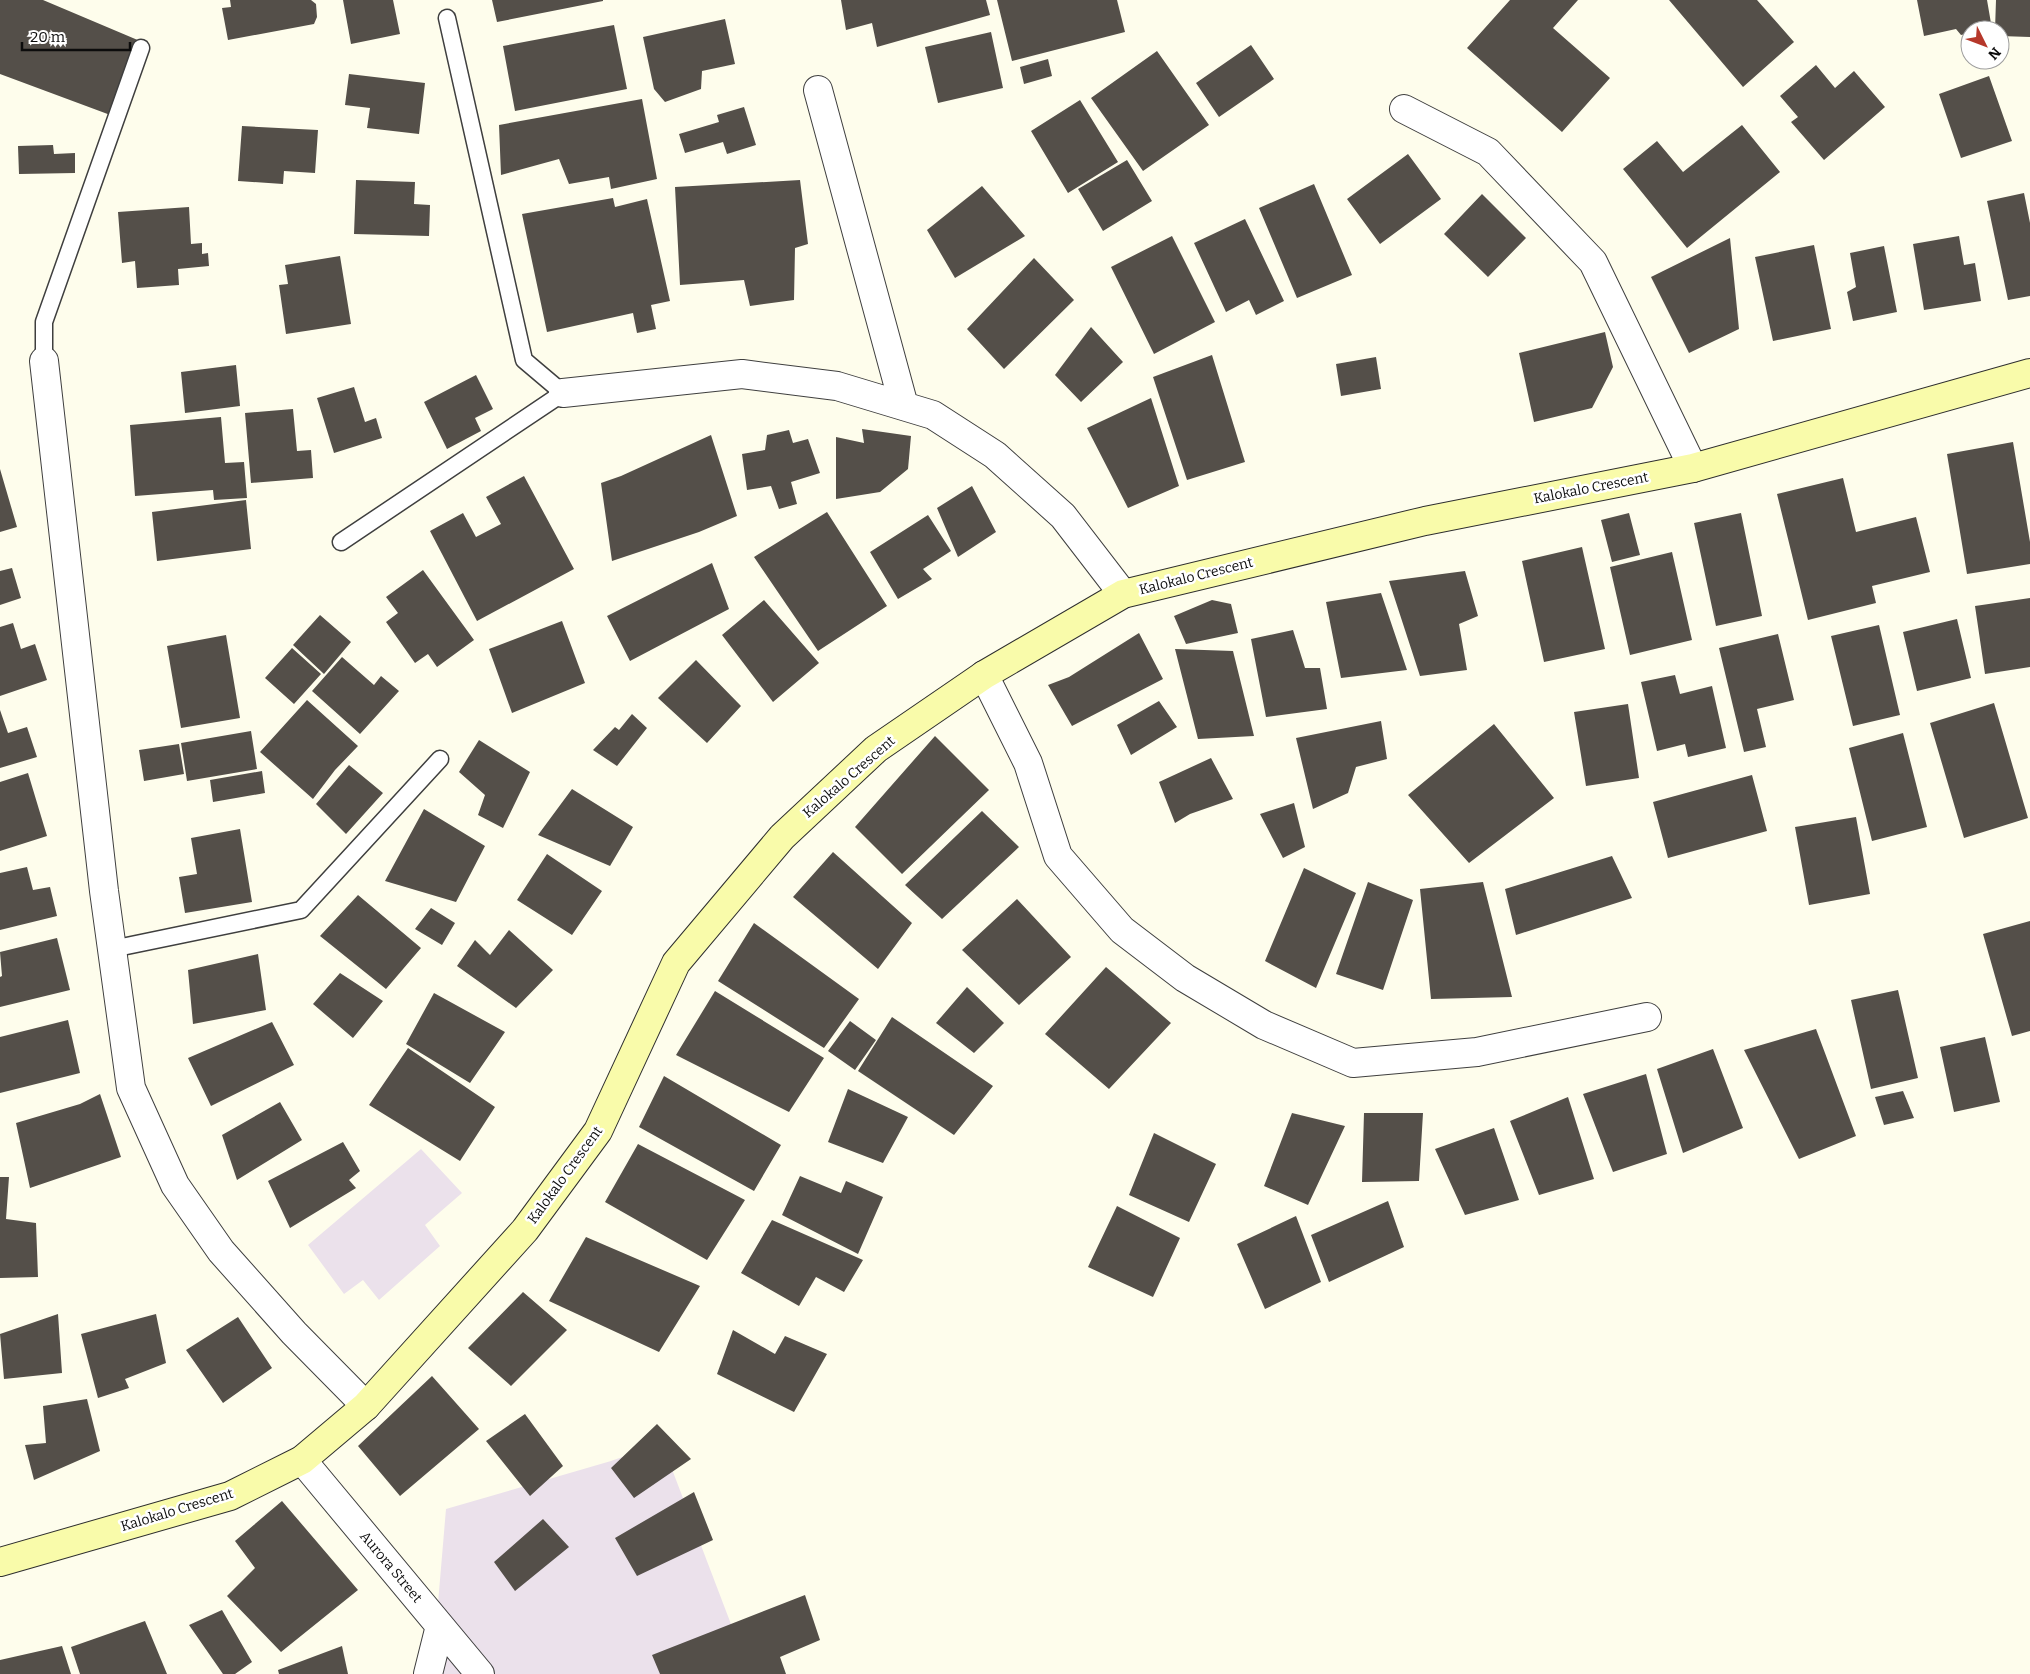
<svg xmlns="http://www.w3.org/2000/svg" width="2030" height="1674" viewBox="0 0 2030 1674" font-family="Bitter,serif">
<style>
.industrial{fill:#ebe1eb}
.building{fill:#544f49}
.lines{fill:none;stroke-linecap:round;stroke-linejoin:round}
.lane-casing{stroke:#3f3f3f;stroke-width:19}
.street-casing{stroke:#3f3f3f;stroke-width:30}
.secondary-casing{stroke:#2e2e2e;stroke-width:30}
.lane{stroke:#fff;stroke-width:16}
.street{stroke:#fff;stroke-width:28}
.secondary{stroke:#f9fbaa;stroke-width:28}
.labels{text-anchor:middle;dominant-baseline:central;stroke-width:5;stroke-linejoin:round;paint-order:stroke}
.street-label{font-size:14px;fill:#0c0c0c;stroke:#fff}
</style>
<rect width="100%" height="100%" fill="#fefdec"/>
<path class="industrial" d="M421,1149L462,1193L425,1225L440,1246L379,1300L363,1280L344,1294L308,1245Z
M662,1443L750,1674H432L446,1509L611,1461Z"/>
<path class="building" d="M0,0H43L140,41L113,116L0,74Z
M230,0H311L316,4L317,17L314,24L228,40L222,8L231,7Z
M343,0H393L400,34L351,44Z
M492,0H603V1L497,22Z
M841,0H986L990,15L877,47L872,23L846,30Z
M997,0H1117L1125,32L1012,61Z
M1510,0H1578L1553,28L1610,78L1562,132L1467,48Z
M1669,0H1757L1794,42L1743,87Z
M1917,0H1987L1992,29L1970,30V33L1961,35L1956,29L1924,36Z
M1996,0H2030V37L2000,36V30H1995Z
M725,19L735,64L702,71L701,89L665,102L654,89L643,37Z
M614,25L627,89L515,111L503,46Z
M991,32L1003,88L938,103L925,47Z
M1251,45L1274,79L1219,117L1196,83Z
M1157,51L1209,125L1143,171L1091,98Z
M1048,59L1052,76L1024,84L1020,67Z
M1816,65L1835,88L1854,71L1885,107L1824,160L1791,122L1798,117L1780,96Z
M349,74L425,83L419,134L367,128L370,108L345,105Z
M1989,76L2012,141L1961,158L1939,94Z
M642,99L657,179L611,189L609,177L569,184L559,159L501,175L499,125Z
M1080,100L1118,162L1068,193L1031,131Z
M744,107L756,145L727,154L723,142L685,153L679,134L719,122L717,115Z
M1742,125L1780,172L1687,248L1623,169L1657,141L1683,172Z
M242,126L318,130L315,173L284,171L283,184L238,181Z
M53,145L54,154L75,153V173L19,174L18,146Z
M1408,154L1441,199L1380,244L1347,199Z
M1127,160L1152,201L1103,231L1078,189Z
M356,180L415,182L414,204L430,205L429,236L354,234Z
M800,180L808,244L795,248L794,300L750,306L744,280L680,285L675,187Z
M1314,184L1352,275L1297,298L1259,208Z
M982,186L1025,236L955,278L927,230Z
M2024,193L2030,223V296L2008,300L1987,201Z
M1482,194L1526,238L1488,277L1444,234Z
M613,198L615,207L647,199L670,301L651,305L656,329L637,333L633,313L547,332L522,214Z
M189,207L191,244L202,243V254L208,253L209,266L178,269L179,285L137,288L135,261L122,263L118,212Z
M1245,219L1284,301L1256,315L1249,300L1226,312L1194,243Z
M1172,236L1215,322L1154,354L1111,267Z
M1959,236L1964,265L1975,263L1981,301L1924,310L1913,244Z
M1730,238L1739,329L1689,353L1651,277Z
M1814,245L1831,329L1773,341L1755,257Z
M1884,246L1897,312L1853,321L1847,292L1856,287L1850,253Z
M340,256L351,324L286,334L279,285L288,284L285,265Z
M1034,258L1074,300L1004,369L967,329Z
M1091,327L1123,362L1081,402L1055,375Z
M1605,332L1613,367L1592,408L1534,422L1519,353Z
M1212,355L1245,462L1187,480L1153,377Z
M1376,357L1381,389L1341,396L1336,364Z
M236,365L240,406L185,413L181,372Z
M476,375L493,409L475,418L481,431L447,449L424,402Z
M354,387L365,422L376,418L382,438L334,453L317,398Z
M1151,398L1179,486L1128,508L1087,428Z
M293,409L297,451L311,450L313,478L251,483L245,413Z
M221,417L225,463L244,462L247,498L214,500L213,490L135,496L130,425Z
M862,429L911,436L908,469L880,492L836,499V437L864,443Z
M789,430L793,443L808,439L820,473L791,482L797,504L779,509L771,486L747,490L742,454L765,450L767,435Z
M711,435L737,516L699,532L612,561L601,483L621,476Z
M2013,442L2030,542V564L1967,574L1947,454Z
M0,469L17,527L0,532Z
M524,476L574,569L477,621L430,531L463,513L476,537L501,524L486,497Z
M1843,478L1856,532L1916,517L1930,572L1872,586L1876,603L1808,620L1777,494Z
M972,486L996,532L958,557L937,508Z
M246,500L251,549L157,561L152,512Z
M827,512L887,606L818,651L754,557Z
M1629,513L1640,555L1612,562L1601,520Z
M1741,513L1762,616L1716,626L1694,523Z
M928,515L951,551L923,569L932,579L898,599L870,552Z
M1582,547L1605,649L1544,662L1522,561Z
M1672,552L1692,640L1630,655L1610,567Z
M712,563L729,609L630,661L607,616Z
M12,568L21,598L0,605V571Z
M423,570L474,640L437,667L428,654L415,663L386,622L398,613L386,597Z
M1465,571L1478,616L1459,624L1467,670L1420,676L1389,581Z
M1381,593L1407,670L1341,678L1326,602Z
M2030,598V667L1985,674L1975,606Z
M764,600L819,663L773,702L722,635Z
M1212,600L1231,604L1238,633L1186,644L1174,616Z
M320,615L351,642L324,674L293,645Z
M1957,619L1971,678L1917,691L1903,632Z
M562,621L585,683L512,713L489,649Z
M13,623L21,649L35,644L47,680L0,696V627Z
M1879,625L1900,715L1853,726L1831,636Z
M1293,630L1305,668H1320L1327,709L1266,717L1251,639Z
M1139,633L1163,679L1072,726L1048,685L1069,677Z
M1778,634L1794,700L1757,709L1766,747L1744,752L1719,648Z
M226,635L240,718L181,728L167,646Z
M292,648L321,674L294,704L265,678Z
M1175,649L1233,651L1254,736L1198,739Z
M342,657L374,685L381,676L399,691L360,734L312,691Z
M696,660L741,706L707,743L658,698Z
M1675,675L1680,694L1712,686L1726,748L1688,757L1685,744L1657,751L1641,682Z
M307,700L358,746L335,770L313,799L260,752Z
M1159,701L1177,727L1131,755L1117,725Z
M1994,703L2028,818L1964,838L1930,723Z
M1628,704L1639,778L1586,786L1574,712Z
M0,710L8,733L27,727L37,757L0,768Z
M632,714L647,728L617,766L593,750L615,727L619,730Z
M1381,721L1387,759L1356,767L1348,793L1313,809L1296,738Z
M1494,724L1554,798L1469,863L1408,795Z
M251,731L257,769L187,781L181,743Z
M1903,733L1927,827L1872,841L1849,748Z
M935,736L989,790L902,874L855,827Z
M479,740L530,772L503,828L478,815L485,795L459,772Z
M179,744L184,774L144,781L139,750Z
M1211,758L1233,799L1190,814L1175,823L1159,782Z
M349,765L383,793L346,834L316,804Z
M262,771L265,793L213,802L210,780Z
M28,773L47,836L0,851V782Z
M1752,775L1767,831L1668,858L1653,802Z
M572,789L633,827L610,866L538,835Z
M1294,803L1305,847L1283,858L1260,814Z
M424,809L485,846L456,902L385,881Z
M982,811L1019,847L942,919L905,885Z
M1856,817L1870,894L1809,905L1795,827Z
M240,829L252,902L185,913L179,877L197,874L191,838Z
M833,852L912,923L878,969L793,897Z
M547,854L602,891L572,935L517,900Z
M1612,856L1632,898L1516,935L1505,889Z
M27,867L33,890L50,887L57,916L0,930V873Z
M1304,868L1356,893L1316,988L1265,961Z
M1368,882L1413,900L1383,990L1336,974Z
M1483,882L1512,997L1431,999L1420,889Z
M358,895L421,948L386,989L320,936Z
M1017,899L1071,957L1019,1005L962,950Z
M431,908L455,923L442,945L415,929Z
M2030,921V1031L2012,1036L1983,934Z
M754,923L859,999L824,1048L718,981Z
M509,930L553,970L516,1008L457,966L475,940L490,955Z
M57,938L70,990L0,1007V977L2,976L0,952Z
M258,954L266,1010L193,1024L188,970Z
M1106,967L1171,1023L1109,1089L1045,1034Z
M340,973L383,1001L353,1038L313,1004Z
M967,987L1004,1023L974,1053L936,1023Z
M1898,990L1918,1078L1871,1089L1851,1000Z
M715,991L824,1058L789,1112L676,1055Z
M434,993L505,1032L470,1083L406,1044Z
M892,1017L993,1086L954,1135L858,1071Z
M68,1020L80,1073L0,1093V1037Z
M850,1021L876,1040L855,1070L828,1051Z
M272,1022L294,1065L211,1106L188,1058Z
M1816,1029L1856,1136L1799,1159L1744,1050Z
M1985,1037L2000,1102L1954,1112L1940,1047Z
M408,1048L495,1107L460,1161L369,1105Z
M1713,1049L1743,1128L1683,1153L1657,1069Z
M1646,1074L1667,1154L1613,1172L1583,1094Z
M664,1076L781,1145L754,1191L639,1127Z
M848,1089L908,1117L883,1163L828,1142Z
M1903,1091L1914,1118L1884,1125L1875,1097Z
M100,1094L121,1157L30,1188L16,1123L80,1104Z
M1568,1097L1594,1179L1539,1195L1510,1121Z
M280,1102L302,1140L237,1180L222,1135Z
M1292,1113L1345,1126L1308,1205L1264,1186Z
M1364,1113H1423L1419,1181L1362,1182Z
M1494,1128L1519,1200L1465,1215L1435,1149Z
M1154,1133L1216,1164L1189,1222L1129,1195Z
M343,1142L360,1171L349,1180L356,1188L290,1228L268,1181Z
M638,1144L745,1200L707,1260L605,1202Z
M800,1176L841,1193L846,1181L883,1197L858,1254L782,1215Z
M0,1177H9L6,1219L36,1223L38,1277L0,1278Z
M1388,1201L1404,1247L1329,1282L1311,1235Z
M1117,1206L1180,1238L1153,1297L1088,1267Z
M1296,1216L1321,1282L1265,1309L1237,1244Z
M772,1220L863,1260L844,1292L816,1277L799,1306L741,1273Z
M586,1237L700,1286L659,1352L549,1301Z
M523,1292L567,1330L511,1386L468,1348Z
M58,1314L62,1373L4,1379L0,1334Z
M156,1314L166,1363L125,1379L129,1388L98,1398L81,1334Z
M238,1317L272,1368L223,1403L186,1350Z
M733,1330L775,1354L785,1336L827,1354L794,1412L717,1374Z
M432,1376L479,1429L400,1496L358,1446Z
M87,1399L100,1451L34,1480L25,1445L46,1443L43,1406Z
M525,1414L563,1466L530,1496L486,1441Z
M657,1424L691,1459L634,1498L611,1468Z
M694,1492L713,1540L637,1576L615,1538Z
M282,1501L358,1590L281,1652L227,1596L255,1568L235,1541Z
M543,1519L569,1547L515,1591L494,1562Z
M805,1595L820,1640L780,1657L786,1674H660L652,1655Z
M222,1610L252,1662L235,1674H223L189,1625Z
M145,1621L167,1674H80L71,1647Z
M62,1646L71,1674H0V1660Z
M342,1646L348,1674H279L278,1670Z"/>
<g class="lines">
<defs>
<path id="lane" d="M44,361V322L141,48
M341,542L563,393L524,360L447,18
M112,949L301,910L440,759"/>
<path id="street" d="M818,90L904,406
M1404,109L1488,152L1593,262L1693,468
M44,361L104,891L131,1088L175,1185L221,1251L294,1333L366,1406
M563,393L742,374L837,386L933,415L995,455L1063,516L1123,594
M984,675L1028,763L1058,856L1122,930L1185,978L1264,1025L1353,1063L1477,1052L1647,1017
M302,1460L480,1674
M428,1674L440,1626"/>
<path id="secondary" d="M0,1562L230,1496L302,1460L366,1406L525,1230L598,1131L676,963L782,837L876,749L984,675L1123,594L1425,521L1693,468L2030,373"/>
</defs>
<use href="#lane" class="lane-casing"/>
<use href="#street" class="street-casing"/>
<use href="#secondary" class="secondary-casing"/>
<use href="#lane" class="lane"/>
<use href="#street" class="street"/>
<use href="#secondary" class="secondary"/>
</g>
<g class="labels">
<g class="street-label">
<text transform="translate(1591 488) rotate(-11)">Kalokalo Crescent</text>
<text transform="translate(1196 576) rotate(-14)">Kalokalo Crescent</text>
<text transform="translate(849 777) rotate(-41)">Kalokalo Crescent</text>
<text transform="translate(565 1175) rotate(-54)">Kalokalo Crescent</text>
<text transform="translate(177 1510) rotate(-17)">Kalokalo Crescent</text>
<text transform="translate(391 1567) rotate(50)">Aurora Street</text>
</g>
</g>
<g transform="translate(1985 45) rotate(132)"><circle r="24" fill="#ffffff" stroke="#9e9e9e"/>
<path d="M0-4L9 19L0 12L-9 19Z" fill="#b6382b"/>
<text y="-8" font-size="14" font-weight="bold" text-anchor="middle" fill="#0c0c0c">N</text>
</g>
<path d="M22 42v8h108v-8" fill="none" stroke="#0c0c0c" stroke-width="2.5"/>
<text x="30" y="42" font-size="15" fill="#0c0c0c" stroke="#ffffff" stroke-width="4" paint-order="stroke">20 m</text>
</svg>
